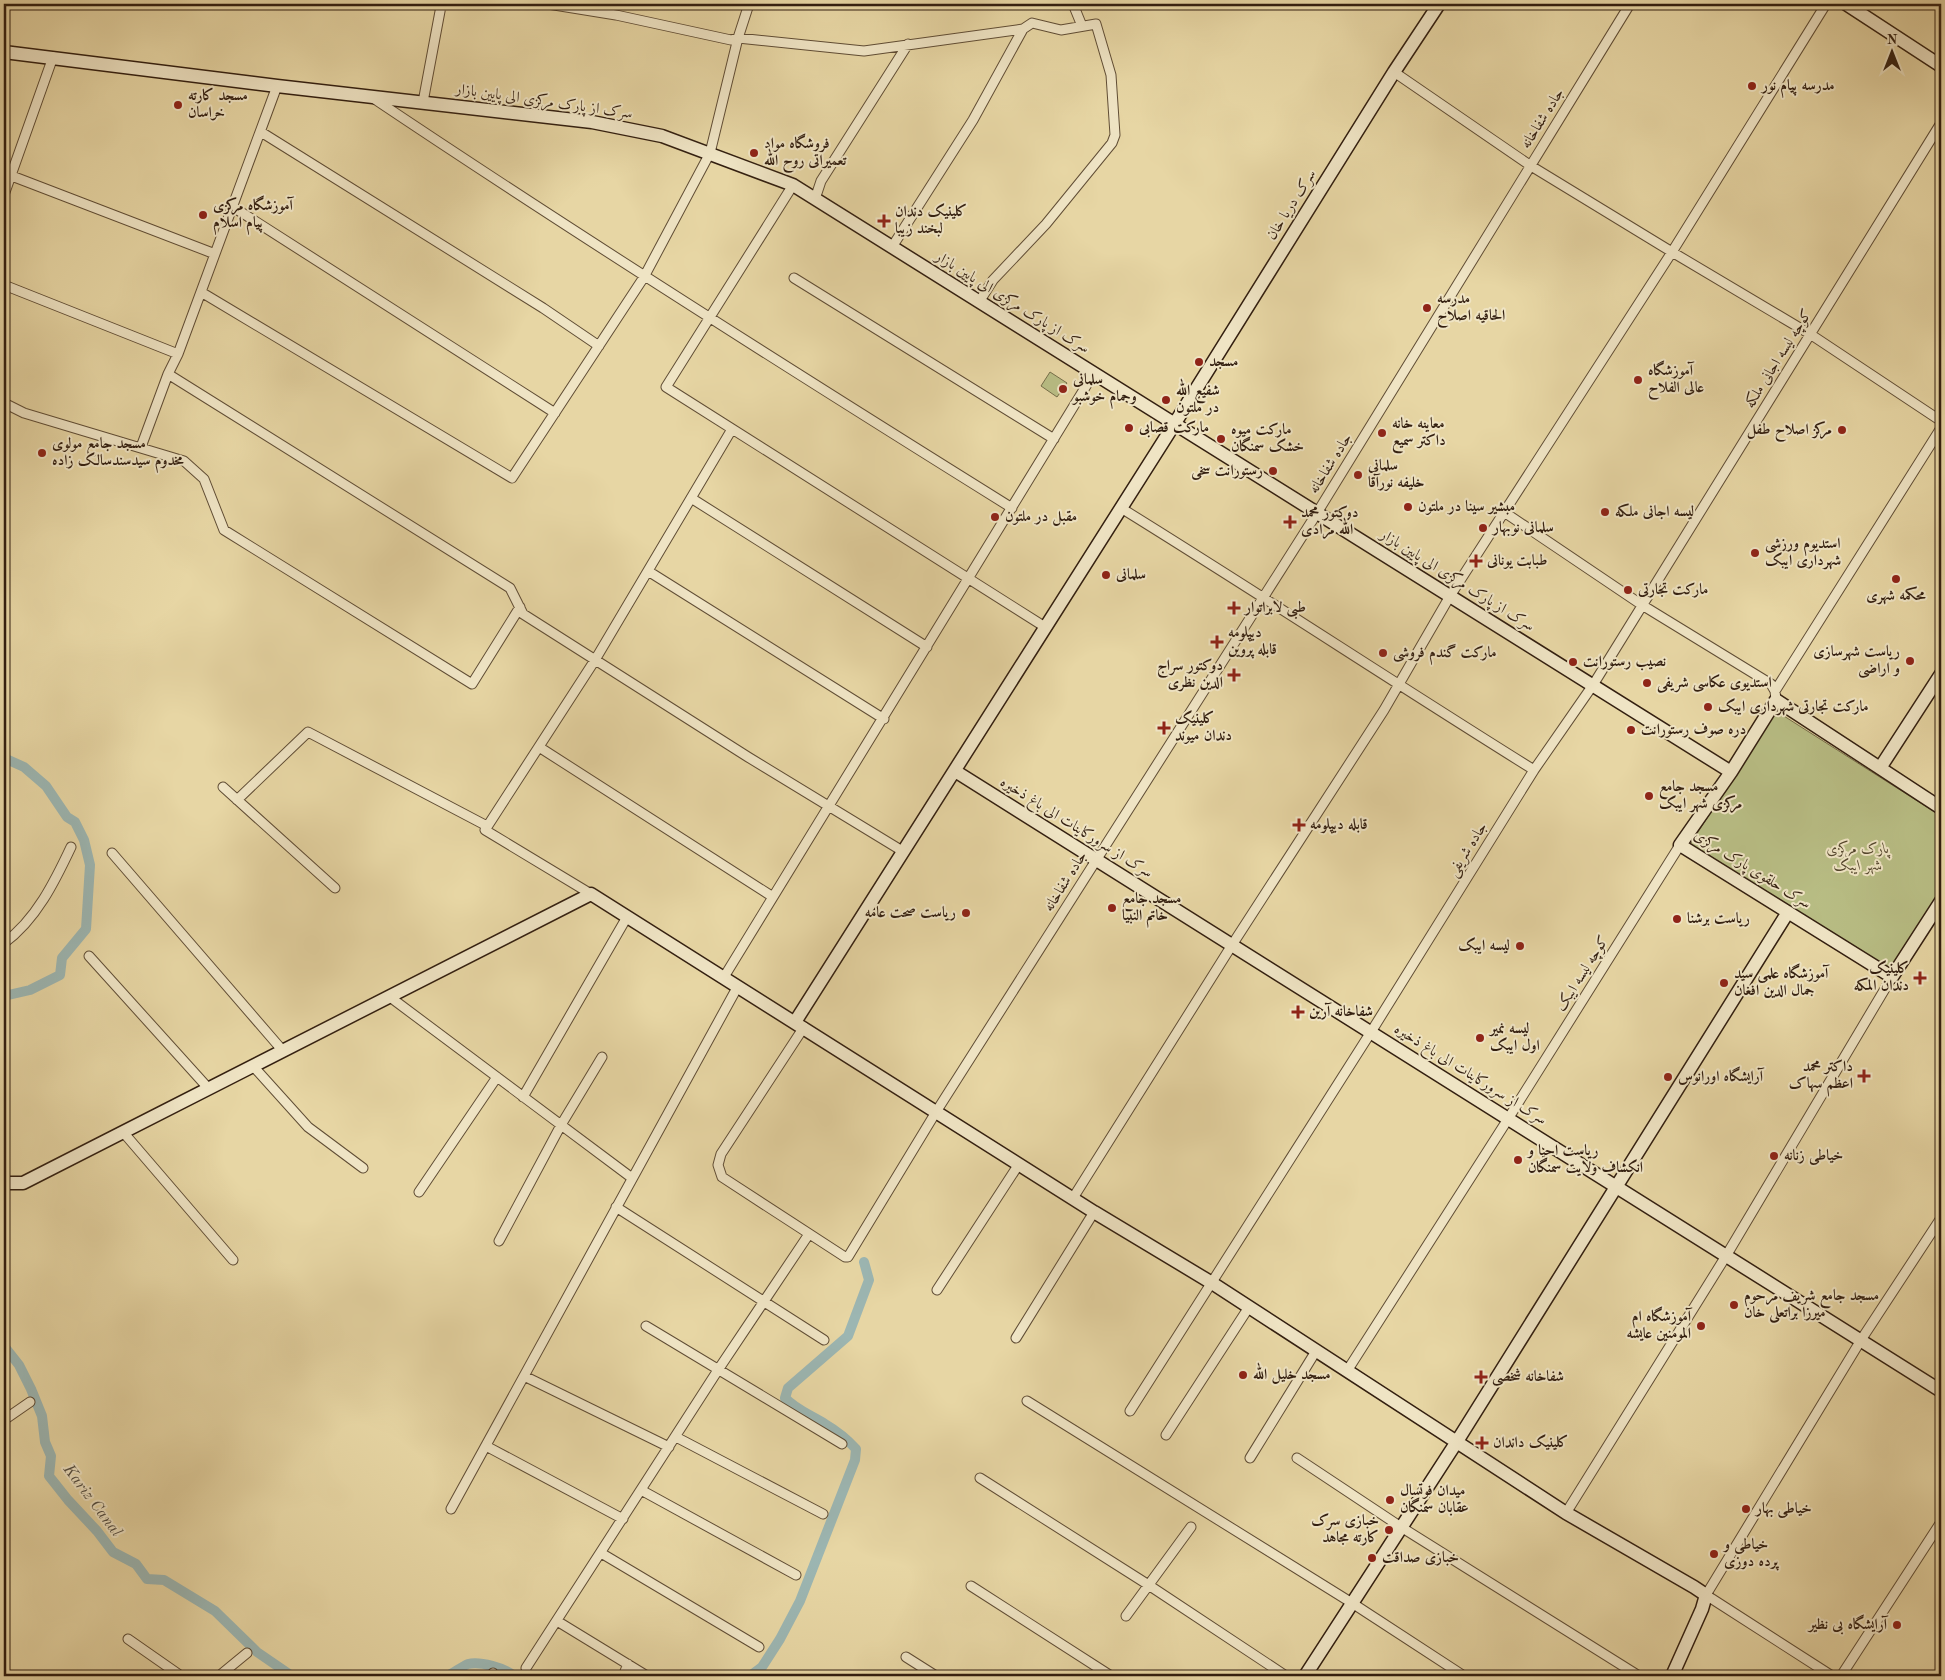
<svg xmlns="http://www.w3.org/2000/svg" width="1945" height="1680" viewBox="0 0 1945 1680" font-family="'Old Standard TT',Amiri,serif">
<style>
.green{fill:#b8bd84;stroke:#766e4a}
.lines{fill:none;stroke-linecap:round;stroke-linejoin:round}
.canal{stroke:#9cb6b2;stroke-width:10}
.street-casing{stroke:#604d35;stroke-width:11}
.secondary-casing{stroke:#331f10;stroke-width:15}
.street{stroke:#efe4c4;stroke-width:9}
.secondary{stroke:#efe4c4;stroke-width:12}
.poi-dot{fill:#8f2418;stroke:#efe4c4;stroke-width:2}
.labels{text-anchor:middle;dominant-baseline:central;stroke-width:4;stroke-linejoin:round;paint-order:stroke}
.poi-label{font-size:15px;font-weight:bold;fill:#331f10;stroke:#efe4c4;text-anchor:start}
.street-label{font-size:15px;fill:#331f10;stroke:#efe4c4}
.park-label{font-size:15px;font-style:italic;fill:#54462d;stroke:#efe4c4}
.water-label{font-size:16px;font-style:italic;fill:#524c41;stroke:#efe4c4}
</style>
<rect width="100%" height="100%" fill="#e7d6a4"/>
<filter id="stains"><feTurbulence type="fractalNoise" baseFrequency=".004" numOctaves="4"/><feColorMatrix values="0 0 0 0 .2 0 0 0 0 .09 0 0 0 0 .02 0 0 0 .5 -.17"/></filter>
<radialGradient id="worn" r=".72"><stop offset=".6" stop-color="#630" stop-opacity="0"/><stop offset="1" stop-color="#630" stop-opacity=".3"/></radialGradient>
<path class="green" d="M1050,372L1067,383L1057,397L1041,386Z
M1776,711L1941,816V893L1890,973L1689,846Z"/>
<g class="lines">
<path class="canal" d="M4,758L24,767L46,786L67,817L75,822L84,840L90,865L86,929L62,958L60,975L30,990L4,996
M4,1346L19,1365L31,1389L42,1416L45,1442L51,1456L49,1476L68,1500L97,1531L113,1552L136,1564L147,1579L164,1580L215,1611L257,1652L292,1676
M447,1676C454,1673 461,1667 468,1664C480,1661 505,1668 514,1676
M750,1676L762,1667L780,1639L800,1601L855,1460L856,1449C847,1439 837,1431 825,1424C811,1415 796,1410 785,1398L788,1388L848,1336L869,1280L864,1262"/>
<defs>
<path id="street" d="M433,4L441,6L447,4
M548,4L616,15L731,40L738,38L864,51L1023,29L1032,23L1061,30L1096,24L1111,75L1115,135L1112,143L1046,224L993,280L979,302
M1073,4L1082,26
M1394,72L1531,166L1672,252L1810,334L1941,421
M373,98C583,239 797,374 1012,508
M423,102L441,6
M261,132L543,308L599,346
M4,173L215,254
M793,185L666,387L1045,627
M4,195L53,57
M815,199L821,181L908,44
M233,207L555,413
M892,247L973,120L1023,29
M794,278L1054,439
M4,285L178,354
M201,292L512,478L644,277L710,153L738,38L749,4
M168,374L510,588L523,614L748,757L904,852
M4,403L24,413L184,461L204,479L224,530L472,684L520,607
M141,447L168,374L178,354L277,86
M691,498L927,647
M1121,508C1260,594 1396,684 1534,770
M1504,512L1642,605L1771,684L1775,691L1776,700
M648,571L884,719
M1775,691L1941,428
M539,747L773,897
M223,787L335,888
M237,800L308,732L487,826
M112,853L283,1051
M591,894L485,830L595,660L732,429
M4,943C36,920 55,881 71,847
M89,956L209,1089
M724,977L1094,373
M390,997L632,1178
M804,1027L721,1154L718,1165L722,1177L845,1257H848L936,1112L1317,513L1630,4
M253,1066L308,1127L363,1168
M523,1097L627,917
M123,1132L233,1260
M419,1192L497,1077
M1073,1198L1232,945L1384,710L1450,596L1672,252L1826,4
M616,1207L824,1340
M499,1241L561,1125L602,1057
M937,1290L1019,1164
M646,1326L842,1444
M1016,1338L1094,1212
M1347,1371L1508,1119L1680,845
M524,1376L669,1447
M1027,1401L1352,1603L1464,1676
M1130,1411L1371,1032L1534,770L1593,685L1941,123
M4,1420L30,1402
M1166,1435L1249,1307
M676,1437L823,1514
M486,1446L623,1519
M1250,1458L1316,1351
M1297,1458L1401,1527L1639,1676
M980,1478L1147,1584L1286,1676
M641,1490L796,1575
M451,1509L738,986
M1566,1513L1726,1256L1892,977
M601,1553L759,1647
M971,1586L1111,1676
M1126,1616L1191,1527
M557,1621L647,1676
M128,1639L181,1676
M906,1657L936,1676
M526,1668L718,1370L809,1234
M1674,1671L1683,1676
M219,1676L247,1653
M492,1676L493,1673
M623,1676L628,1664
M1832,1676L1706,1595L1861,1340L1941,1218
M1841,1676L1941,1522"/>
<path id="secondary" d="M1846,4L1941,66
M4,52L277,86L592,122L662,136L793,185L1731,772
M1880,768L1941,674
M955,771L1941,1391
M1941,808L1776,700L1731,772L1680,845L1892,977L1941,901
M795,1022L1175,423L1394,72L1439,4
M4,1183H23L591,894L1094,1212L1212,1283L1566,1513L1694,1587L1706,1595L1702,1609L1672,1676
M1305,1676L1456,1443L1788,912"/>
</defs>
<use href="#street" class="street-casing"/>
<use href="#secondary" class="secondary-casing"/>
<use href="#street" class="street"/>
<use href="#secondary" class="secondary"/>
</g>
<g class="poi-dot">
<circle cx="1752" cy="86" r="5"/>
<circle cx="178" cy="105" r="5"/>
<circle cx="754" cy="153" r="5"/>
<circle cx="203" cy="215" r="5"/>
<path d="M881.5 213.5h5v5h5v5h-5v5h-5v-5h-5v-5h5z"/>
<circle cx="1427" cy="308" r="5"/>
<circle cx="1199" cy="362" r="5"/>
<circle cx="1638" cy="380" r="5"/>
<circle cx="1063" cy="389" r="5"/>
<circle cx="1166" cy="400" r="5"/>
<circle cx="1129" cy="428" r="5"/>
<circle cx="1842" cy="430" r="5"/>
<circle cx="1382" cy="433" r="5"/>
<circle cx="1221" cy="439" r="5"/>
<circle cx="42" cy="453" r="5"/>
<circle cx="1273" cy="471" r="5"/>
<circle cx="1358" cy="475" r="5"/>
<circle cx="1408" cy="507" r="5"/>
<circle cx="1605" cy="512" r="5"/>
<circle cx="995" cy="517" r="5"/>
<path d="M1287.5 514.5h5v5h5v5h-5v5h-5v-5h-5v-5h5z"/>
<circle cx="1483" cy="528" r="5"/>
<circle cx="1755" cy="553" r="5"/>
<path d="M1473.5 553.5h5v5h5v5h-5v5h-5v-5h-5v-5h5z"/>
<circle cx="1106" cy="575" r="5"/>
<circle cx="1896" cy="579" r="5"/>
<circle cx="1628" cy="590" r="5"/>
<path d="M1231.5 600.5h5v5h5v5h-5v5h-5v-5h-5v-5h5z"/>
<path d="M1214.5 634.5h5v5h5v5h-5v5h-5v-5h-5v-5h5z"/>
<circle cx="1383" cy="653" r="5"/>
<circle cx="1910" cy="661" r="5"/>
<circle cx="1573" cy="662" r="5"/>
<path d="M1231.5 667.5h5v5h5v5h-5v5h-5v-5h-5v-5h5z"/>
<circle cx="1647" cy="683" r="5"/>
<circle cx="1708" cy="707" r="5"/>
<path d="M1161.5 720.5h5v5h5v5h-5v5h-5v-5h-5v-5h5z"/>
<circle cx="1631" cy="730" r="5"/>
<circle cx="1649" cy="796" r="5"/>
<path d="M1296.5 817.5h5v5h5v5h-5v5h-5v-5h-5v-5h5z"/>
<circle cx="1112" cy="908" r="5"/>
<circle cx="966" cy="913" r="5"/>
<circle cx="1677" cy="919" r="5"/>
<circle cx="1520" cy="946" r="5"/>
<path d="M1917.5 970.5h5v5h5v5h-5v5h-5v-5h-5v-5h5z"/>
<circle cx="1724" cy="983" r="5"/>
<path d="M1295.5 1004.5h5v5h5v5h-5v5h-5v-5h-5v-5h5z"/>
<circle cx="1480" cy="1038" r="5"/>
<path d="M1861.5 1068.5h5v5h5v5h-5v5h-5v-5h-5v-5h5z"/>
<circle cx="1668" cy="1077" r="5"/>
<circle cx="1774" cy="1156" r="5"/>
<circle cx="1518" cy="1160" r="5"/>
<circle cx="1734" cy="1305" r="5"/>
<circle cx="1701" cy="1326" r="5"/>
<circle cx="1243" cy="1375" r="5"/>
<path d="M1478.5 1369.5h5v5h5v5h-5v5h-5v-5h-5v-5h5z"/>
<path d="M1479.5 1435.5h5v5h5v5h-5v5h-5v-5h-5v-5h5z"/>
<circle cx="1390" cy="1500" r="5"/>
<circle cx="1746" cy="1509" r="5"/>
<circle cx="1389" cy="1530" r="5"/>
<circle cx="1714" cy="1554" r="5"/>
<circle cx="1372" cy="1558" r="5"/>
<circle cx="1897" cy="1625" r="5"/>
</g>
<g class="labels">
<g class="poi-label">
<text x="1762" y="86">مدرسه پیام نور</text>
<text x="188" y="96">مسجد کارته<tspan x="188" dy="17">خراسان</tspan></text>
<text x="764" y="144">فروشگاه مواد<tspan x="764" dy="17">تعمیراتی روح الله</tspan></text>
<text x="213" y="206">آموزشگاه مرکزی<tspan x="213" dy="17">پیام اسلام</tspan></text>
<text x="895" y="212">کلینیک دندان<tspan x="895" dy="17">لبخند زیبا</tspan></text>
<text x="1437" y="299">مدرسه<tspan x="1437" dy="17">الحاقیه اصلاح</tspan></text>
<text x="1209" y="362">مسجد</text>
<text x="1648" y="371">آموزشگاه<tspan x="1648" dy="17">عالی الفلاح</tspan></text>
<text x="1073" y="380">سلمانی<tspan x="1073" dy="17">وحمام خوشبو</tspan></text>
<text x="1176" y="391">شفیع الله<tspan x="1176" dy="17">در ملتون</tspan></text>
<text x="1392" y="424">معاینه خانه<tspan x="1392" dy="17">داکتر سمیع</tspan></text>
<text x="1139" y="428">مارکت قصابی</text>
<text x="1231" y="430">مارکت میوه<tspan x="1231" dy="17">خشک سمنگان</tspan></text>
<text x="1832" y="430" text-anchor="end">مرکز اصلاح طفل</text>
<text x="52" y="444">مسجد جامع مولوی<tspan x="52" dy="17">مخدوم سیدسندسالک زاده</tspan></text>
<text x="1368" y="466">سلمانی<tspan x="1368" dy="17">خلیفه نورآقا</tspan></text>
<text x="1263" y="471" text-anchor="end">رستورانت سخی</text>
<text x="1418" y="507">مبشیر سینا در ملتون</text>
<text x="1615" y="512">لیسه اجانی ملکه</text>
<text x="1301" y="513">دوکتور محمد<tspan x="1301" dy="17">الله مرادی</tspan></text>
<text x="1005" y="517">مقبل در ملتون</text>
<text x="1493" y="528">سلمانی نوبهار</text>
<text x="1765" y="544">استدیوم ورزشی<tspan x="1765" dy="17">شهرداری ایبک</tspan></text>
<text x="1487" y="561">طبابت یونانی</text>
<text x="1116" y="575">سلمانی</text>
<text x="1638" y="590">مارکت تجارتی</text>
<text x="1896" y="596" text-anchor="middle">محکمه شهری</text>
<text x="1245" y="608">طبی لابراتوار</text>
<text x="1228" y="633">دیپلومه<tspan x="1228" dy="17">قابله پروین</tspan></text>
<text x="1900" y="652" text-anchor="end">ریاست شهرسازی<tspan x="1900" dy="17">و اراضی</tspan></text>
<text x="1393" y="653">مارکت گندم فروشی</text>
<text x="1583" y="662">نصیب رستورانت</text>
<text x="1223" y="666" text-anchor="end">دوکتور سراج<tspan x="1223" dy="17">الدین نظری</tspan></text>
<text x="1657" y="683">استدیوی عکاسی شریفی</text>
<text x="1718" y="707">مارکت تجارتی شهرداری ایبک</text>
<text x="1175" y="719">کلینیک<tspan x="1175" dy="17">دندان میوند</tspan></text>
<text x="1641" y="730">دره صوف رستورانت</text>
<text x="1659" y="787">مسجد جامع<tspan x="1659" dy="17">مرکزی شهر ایبک</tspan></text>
<text x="1310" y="825">قابله دیپلومه</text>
<text x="1122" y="899">مسجد جامع<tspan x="1122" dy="17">خاتم النبیا</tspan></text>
<text x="956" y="913" text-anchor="end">ریاست صحت عامه</text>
<text x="1687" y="919">ریاست برشنا</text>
<text x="1510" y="946" text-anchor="end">لیسه ایبک</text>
<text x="1909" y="969" text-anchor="end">کلینیک<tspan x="1909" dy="17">دندان المکه</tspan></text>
<text x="1734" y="974">آموزشگاه علمی سید<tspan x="1734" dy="17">جمال الدین افغان</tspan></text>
<text x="1309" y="1012">شفاخانه آرین</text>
<text x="1490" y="1029">لیسه نمیر<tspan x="1490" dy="17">اول ایبک</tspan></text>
<text x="1853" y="1067" text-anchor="end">داکتر محمد<tspan x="1853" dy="17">اعظم سهاک</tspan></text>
<text x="1678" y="1077">آرایشگاه اورانوس</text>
<text x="1528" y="1151">ریاست احیا و<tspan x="1528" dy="17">انکشاف ولایت سمنگان</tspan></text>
<text x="1784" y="1156">خیاطی زنانه</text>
<text x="1744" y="1296">مسجد جامع شریف مرحوم<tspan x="1744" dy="17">میرزا براتعلی خان</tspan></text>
<text x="1691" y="1317" text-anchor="end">آموزشگاه ام<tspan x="1691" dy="17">المومنین عایشه</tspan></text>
<text x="1253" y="1375">مسجد خلیل الله</text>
<text x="1492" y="1377">شفاخانه شخصی</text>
<text x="1493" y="1443">کلینیک داندان</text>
<text x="1400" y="1491">میدان فوتسال<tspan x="1400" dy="17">عقابان سمنگان</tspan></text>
<text x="1756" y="1509">خیاطی بهار</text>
<text x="1379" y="1521" text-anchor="end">خبازی سرک<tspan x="1379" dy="17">کارته مجاهد</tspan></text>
<text x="1724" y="1545">خیاطی و<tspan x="1724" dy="17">پرده دوزی</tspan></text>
<text x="1382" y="1558">خبازی صداقت</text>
<text x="1887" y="1625" text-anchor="end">آرایشگاه بی نظیر</text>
</g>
<g class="street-label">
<text transform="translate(544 102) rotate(8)">سرک از پارک مرکزی الی پایین بازار</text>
<text transform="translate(1543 119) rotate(-58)">جاده شفاخانه</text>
<text transform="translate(1292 205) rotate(-58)">سرک دریا خان</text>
<text transform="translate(1012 303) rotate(32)">سرک از پارک مرکزی الی پایین بازار</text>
<text transform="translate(1779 359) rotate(-58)">کوچه لیسه اجانی ملکه</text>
<text transform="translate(1331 464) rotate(-58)">جاده شفاخانه</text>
<text transform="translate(1457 581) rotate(32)">سرک از پارک مرکزی الی پایین بازار</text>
<text transform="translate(1076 828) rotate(32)">سرک از سرورکاینات الی باغ ذخیره</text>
<text transform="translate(1468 850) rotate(-58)">جاده شریفی</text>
<text transform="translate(1752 870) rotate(32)">سرک حلقوی پارک مرکزی</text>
<text transform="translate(1066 882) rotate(-58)">جاده شفاخانه</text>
<text transform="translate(1583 974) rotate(-58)">کوچه لیسه ایبک</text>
<text transform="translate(1470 1075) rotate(32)">سرک از سرورکاینات الی باغ ذخیره</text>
</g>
<g class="park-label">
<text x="1858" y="849">پارک مرکزی<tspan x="1858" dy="17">شهر ایبک</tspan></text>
</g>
<g class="water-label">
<text transform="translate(92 1501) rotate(53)">Kariz Canal</text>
</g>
</g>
<rect width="1945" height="1680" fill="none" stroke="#e7d6a4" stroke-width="20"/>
<rect x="5" y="5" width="1935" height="1670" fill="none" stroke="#331f10" stroke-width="2.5"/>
<rect x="10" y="10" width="1925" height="1660" fill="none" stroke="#331f10"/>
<g transform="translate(1892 52)" stroke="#efe4c4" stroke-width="4" paint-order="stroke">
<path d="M0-4L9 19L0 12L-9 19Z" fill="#331f10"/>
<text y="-8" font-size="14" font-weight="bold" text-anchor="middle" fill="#331f10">N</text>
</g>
<rect width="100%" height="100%" filter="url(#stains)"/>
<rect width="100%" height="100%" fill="url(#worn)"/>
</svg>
